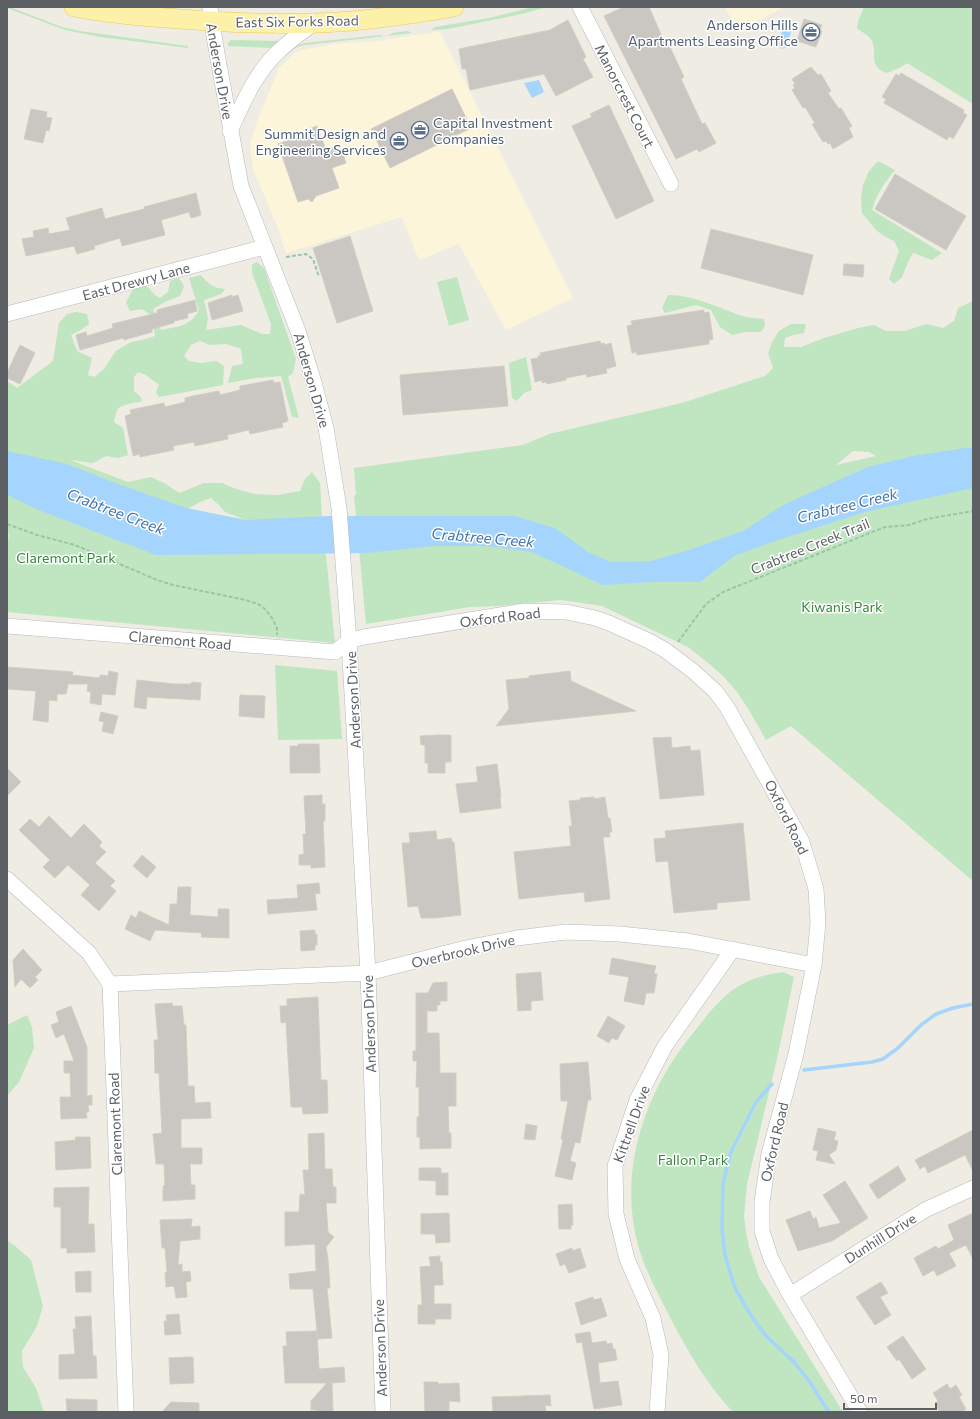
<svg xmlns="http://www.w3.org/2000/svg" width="980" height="1419" viewBox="0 0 980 1419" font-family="Commissioner,sans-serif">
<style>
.commercial{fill:#fdf5da}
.green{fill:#c0e5c1;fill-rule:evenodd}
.water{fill:#a5d5fd}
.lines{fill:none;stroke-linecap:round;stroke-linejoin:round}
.stream{stroke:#a5d5fd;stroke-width:3.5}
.building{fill:#cac6c1;stroke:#d2cec2}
.minor-casing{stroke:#b6b9bd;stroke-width:16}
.major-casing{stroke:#edc85d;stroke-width:20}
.path{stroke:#9ac5a7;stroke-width:2;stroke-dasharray:4 2;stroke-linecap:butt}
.minor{stroke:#fff;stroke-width:15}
.major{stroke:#fdf1aa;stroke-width:19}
.labels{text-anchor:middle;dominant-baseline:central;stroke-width:3;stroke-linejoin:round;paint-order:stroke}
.street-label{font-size:14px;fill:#5c5f64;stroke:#fff}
.service-label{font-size:14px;fill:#4e5e75;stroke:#fff;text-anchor:end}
.park-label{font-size:14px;fill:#38863d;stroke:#fff}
.water-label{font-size:15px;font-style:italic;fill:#4275ae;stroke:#fff}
</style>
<rect width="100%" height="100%" fill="#eeece3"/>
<path class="commercial" d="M725,7H784L738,32Z
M436,32H440L573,298L506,330L459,244L419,260L402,217L286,253L276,224L253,169L250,144L256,124L279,68L295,53L302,50L333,44L377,41Z"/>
<path class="green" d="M7,7H10L62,27L80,31L188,46V48L101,37L65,30L7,8Z
M533,7H547L522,14L448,29L431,30L435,27L489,18Z
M864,7H973V104L907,63C901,68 894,70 887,73C867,66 878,54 872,41C869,35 861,32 857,28L858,21Z
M407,31L412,33L305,45L297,47L287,54L295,46L305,43L381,35L383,36L390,35L392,33Z
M231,40L278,41H279L273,48L228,46V43Z
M878,161L895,170C885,182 876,195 872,210L942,253L932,260L913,253L908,262L902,277L894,284L889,279L899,251L894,241L884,236L876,230L862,213L861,197L863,185L869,171Z
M257,262L264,268L296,359L293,373L288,377L299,418L292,417L281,376L256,378L228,383L232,366L243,364L241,349L226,344L210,345L200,341L191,345L184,356L189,361L201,363L216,361L224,366L223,385L159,397L156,392L159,385L146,375L138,372L134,377V391L140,396L142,401C136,403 121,404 118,409C116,412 115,418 114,422L123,428L128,455L118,458L106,456L93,463L70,460L128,482L151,477L166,484L179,493L204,483H222L236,489L255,494L278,495L300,491L305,479L312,472L320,483L322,521L256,524L225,512L220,506L211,498L200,502L186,510L7,461V381L17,388L53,361L59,323L67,314L76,312L87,314L89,324L79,331L71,335L77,351L92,358L88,375L94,377L103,370L116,351L131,342L146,339L155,336L152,316L142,309L130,311L126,302L135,286C153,283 146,291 160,298L168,292L170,281L179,278L184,286L180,296L167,301L153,309L161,330C178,326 190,327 199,310L189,278L201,275C208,284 213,288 225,289L221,294L204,300L208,318L206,330L241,325L262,334H270L271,324L252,273V265Z
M457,277L469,320L449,326L437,282Z
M668,295C694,295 719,308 742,316C749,318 757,318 764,319L765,326L761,332H745L732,335L720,327L711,310L696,305L665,313L662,308Z
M973,301V881L791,726L766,740L749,710L737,692L723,676L707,662L688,647L602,606L561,600L498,606L470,607L366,624L354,495H356L354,468L523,445L549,434L682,403L765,376L773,368L768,353L772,342L779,331L791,324H806L804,333L793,335L785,338L784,347H801L824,338L858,328L874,325L886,331H904L927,324L943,328L954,321L958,308ZM853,451L869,452L876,456L836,465Z
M526,357L532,390L524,393L517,401L512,398L509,363Z
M7,472L69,497L324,536L335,643L7,612V551L9,534L7,533Z
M275,665L337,671L342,739L278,740Z
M783,972L794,977L777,1059L747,1184L744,1216L746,1232L749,1247L759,1277L843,1412H733C708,1386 688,1352 671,1319C659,1295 645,1271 638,1245C618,1172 644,1094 690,1037C720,999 733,979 783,972Z
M27,1015L32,1027L34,1048L19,1082L7,1096V1025Z
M7,1240L15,1246L31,1260L43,1306L37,1326L22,1351L23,1367L36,1388L44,1412H7Z"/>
<path class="water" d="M789,24L792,29L786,47L782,49L778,45L783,27Z
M539,80L544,92L532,98L524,83Z
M965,448H973V488L865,512L772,542L734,556L700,582H652L603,585L532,552L487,546H434L367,553L156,555L41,511L7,495V451L67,464L118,484L186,508L246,520L329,516H514L555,528L588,552L611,562L651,561L689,550L743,531L785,504L868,467L913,456Z"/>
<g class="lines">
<path class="stream" d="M804,1070L872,1062L883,1059L898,1048L921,1025L936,1014L953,1008L973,1004
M772,1084L756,1102L730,1154L723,1185L722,1228L725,1255L730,1272L736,1290L754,1320L767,1337L794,1362L809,1381L829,1412"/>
</g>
<path class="building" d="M624,7H649L666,46L669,45L684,77L681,79L702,124L705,123L716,143L699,152L697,149L676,159L604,16Z
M804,19L822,25L820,30L822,31L816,47L797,41Z
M568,20L586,57L583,59L593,77L556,96L544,74L470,90L466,69H462L459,49L550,30Z
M811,67L818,75L821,74L831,91L828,93L839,109L841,108L852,126L849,128L853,137L833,149L830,143L828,144L826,141L823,142L812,124L815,123L805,107L803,108L792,90L795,88L793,85L795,84L792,79Z
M901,73L964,110L963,113L967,115L953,139L949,136L947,140L884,103L886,99L882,97L896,74L899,76Z
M452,89L471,128L390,168L371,129Z
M609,105L654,201L616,219L572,126L592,117L590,114Z
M31,109L47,112L46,117L52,118L49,131L46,130L43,143L24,139Z
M317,126L326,150L340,145L346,163L332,168L339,188L316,196L312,202L308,199L298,202L278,144L300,136L304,131Z
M895,174L966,216L946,250L875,209Z
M196,193L201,215L191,218L189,212L161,220L165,235L122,246L120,238L94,246L95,249L77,254L74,246L26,256L22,239L34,237L33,231L48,228L49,234L70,230L66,218L102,208L105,219L144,209V207Z
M711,229L813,255L803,295L701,268Z
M350,236L373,311L337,323L313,248Z
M844,264L864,265L863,277L843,275Z
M232,295V297L238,295L243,311L212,320L208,303Z
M195,300L197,311L187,314L188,318L174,321V323L152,329V332L124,340L123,338L80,350L76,335L86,332L87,336L113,328L112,324L157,313V310Z
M704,310V313L709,312L713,339L709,340V344L637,355V352L632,353L627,326L632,325L631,321Z
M600,341L601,344L604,343L605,345L611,343L616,366L606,369L607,373L587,377L586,374L566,378V380L547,384L546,382L542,383V380L535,382L531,359L538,358V356H541L540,353Z
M20,345L35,353L20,384L7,378V373Z
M504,366L508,406L403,415L400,375Z
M273,380L274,383L280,382L288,421L282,423L283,427L250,434L249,430L227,435L228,439L195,446L194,442L173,446L174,450L140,457L139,454L133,456L125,416L131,414L130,410L164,403L165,407L185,402V398L193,396L219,391L220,395L240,390V386Z
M7,667L73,672L72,675L100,678V675L108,676L109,671L118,673L115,695L102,694L101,705L90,703L91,692L87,691L88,684H68L66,694H57V701L49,700L48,722L33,720L36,691L7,689Z
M570,671L571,681L636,711L496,726L509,709L506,680L529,678V676Z
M137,680L175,684H191L192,682L201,683L200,700L147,697L146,709L134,707Z
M240,695L265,696L264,718L239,716Z
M101,712L118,716L113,734L102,731L104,722L99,721Z
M438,735H451V762H445V773H428V763H425V745H421L420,736Z
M671,737L672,748L690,746L691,751L700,750L704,795L660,799L653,738Z
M298,744H319L320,773H290V746H298Z
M497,764L501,797H500L501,808L460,813L456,784L478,782L476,767Z
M7,768L21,782L7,796Z
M322,795V804H325V821H323L325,867L311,868V865H299V855L304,854L303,834H306L304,796Z
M594,797V799L605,797L608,818H610L612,832H609L610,837H603L610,899L585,902L584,892L519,899L514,852L571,846L569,826H572L569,801L580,800V798Z
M49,816L71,838L84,824L102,842L99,846L106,852L95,863L115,881L110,886L116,891L99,911L81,895L90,885L68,865L55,878L43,867L50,860L19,830L30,819L39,827Z
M743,823L750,900L717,903V909L674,913L668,861L656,862L654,839L666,838L665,831Z
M436,831L437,840L451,838L452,842H454L461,915L435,918H421L418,906L408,907L402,843H410L409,833Z
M142,855L156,867L147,878L133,866Z
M319,883L320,893L315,894L317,910L268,914L267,900L298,898L297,885Z
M178,887H191L190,915L218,917V909H229V938L201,937L202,933L155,930L150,941L125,929L131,915L136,918L139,911L169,925L170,904H177Z
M315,930V935L317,934V945H315V950L301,951L300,931Z
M23,949L42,970L35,977L38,980L30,988L21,979L15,987L13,960Z
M612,958L656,966L654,973L657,974L654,993H646L644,1005L624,1001L629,977L609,974Z
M541,972L543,1000L531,1001V1010L518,1011L516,974Z
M447,982V1001H440V1005H437V1011H427V1033H439L440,1073H456V1106H448L449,1133H451V1148L420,1149V1137H417V1117H419V1087H416L417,1061H413V1051H416V993H428L433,983Z
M318,997L321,1080H327L328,1113L303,1114L302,1107H291L286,1022L281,1023L280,1006H287V999Z
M172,1003L173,1006H182L184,1025H186L188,1086H194L195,1103L210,1102L211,1118L181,1119V1148H202V1164H190L191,1185H195V1199L163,1201V1186H165L164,1164H156L153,1134L162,1133L159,1073H155L154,1040H158L155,1004Z
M71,1006L87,1047V1096L92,1095V1105H88L89,1112H86L87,1118L61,1119L60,1097H71L70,1073H64V1061H74L64,1034L56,1038L51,1025L59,1022L56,1012Z
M608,1016L625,1026L617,1040L612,1038L609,1043L597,1036Z
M588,1062L591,1100H588L580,1143L575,1142L570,1161L576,1163L572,1180L555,1176L563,1140L561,1139L568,1101H561L560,1064Z
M526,1124L537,1126L535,1140L524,1139Z
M818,1128L836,1132L834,1140L838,1141L836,1150L829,1155L835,1164L816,1160L818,1151L813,1150Z
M973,1130V1171L965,1155L928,1173L925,1166L920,1169L915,1160Z
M324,1133L325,1169H332L333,1187H336V1203H326L328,1232L334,1237L326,1247L328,1259L330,1288H327L332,1338L318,1339L317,1332L319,1369L344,1367L345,1382L332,1383L333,1412H317V1410H311V1401L327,1383H285L283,1346H287L286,1332L317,1331L313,1289H290L289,1274L316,1271L315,1244L285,1246V1212H299L300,1194L305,1195L303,1170H309L308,1134Z
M75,1137H90L91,1168L56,1170L55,1142L76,1140Z
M898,1166L906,1180L878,1199L869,1185Z
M419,1168H441V1173H448V1195H436V1181L419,1180Z
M845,1181L868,1218L832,1241L798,1251L786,1220L810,1211L813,1219L816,1217L819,1228L841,1223L823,1195Z
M89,1187L88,1224H94L95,1252L67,1253V1248H61V1207H54V1188Z
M572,1204L573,1225H571V1229H559L558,1205Z
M449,1213L450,1242L436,1243L435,1234H421V1214Z
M973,1213V1259L966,1245L949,1253L956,1266L937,1276L934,1270L923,1276L914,1258L936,1246L938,1249L954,1240L948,1225Z
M192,1219L191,1227L200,1226V1239L180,1241L178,1265L182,1264V1272L190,1271L191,1281L186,1282L187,1297L176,1298L174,1286L166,1287L165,1273L167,1272L165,1248H162L160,1220Z
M572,1248L573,1251L580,1248L586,1267L569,1273L565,1264L560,1266L556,1254Z
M440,1256V1262H442L443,1285H434V1304H451V1319H435V1324H418V1305H422L420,1267L431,1266L429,1257Z
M91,1271V1292H76L75,1272Z
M881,1282L888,1293L880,1297L891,1315L875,1325L856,1297Z
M593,1297L594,1300L601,1298L607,1316L581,1325L575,1303Z
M179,1314L181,1334L165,1335L164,1321H167L166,1315Z
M91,1316L93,1356H96L97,1378L59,1379V1355L75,1354L73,1329H76L75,1317Z
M590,1332L592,1343L606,1341L607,1344L612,1343L613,1349H615L617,1360L598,1363L600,1383L618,1381L622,1405L594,1409L582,1342L577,1343L575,1334Z
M903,1336L926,1369L912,1379L899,1359L897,1361L887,1347Z
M188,1357H193L194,1383L170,1384L169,1358Z
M424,1382H438V1384L459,1383L460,1402L449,1401V1412H425Z
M947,1384L950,1389L956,1385L962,1395L959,1397L966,1409L961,1412H940L935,1403L938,1401L933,1393Z
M550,1395L551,1406L545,1405L546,1412H493L492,1397Z
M66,1399L97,1400V1412H67Z
M171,1402L199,1403V1412H162Z"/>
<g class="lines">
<defs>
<path id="minor" d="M210,7L215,42L241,186L298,331L313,379L326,428L339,508L349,641L368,973L383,1412
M580,7L671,184
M230,131C243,103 256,71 280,50C290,40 303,32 314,23
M7,314L265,247
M7,626L335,652L349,641L364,637L524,611L566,612L595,618L609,623L649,641L665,650L693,671L715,691L727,707L802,842L816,889L818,923L814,965L796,1054L769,1154L762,1202V1231L771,1259L790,1295L860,1412
M7,879L89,953L110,984L126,1412
M110,984L368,973L466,948L517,938L566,932L620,934L688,941L814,965
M790,1295L925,1210L973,1188
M657,1412L661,1355L653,1318L627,1259L616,1214L615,1166L637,1100L665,1046L733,949"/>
<path id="major" d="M74,7C105,13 136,16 167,18C227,23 292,26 352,21C386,18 420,13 454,7"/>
</defs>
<use href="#minor" class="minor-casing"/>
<use href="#major" class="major-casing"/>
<path class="path" d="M286,257L306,254L313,259L319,277
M7,524L37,535L75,545L157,580L173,585L246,600L258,604L265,609L272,618L277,628V635
M678,642L706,604L723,592L885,527L909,525L927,519L973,511"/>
<use href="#minor" class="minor"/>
<use href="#major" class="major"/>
</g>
<defs>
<symbol id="office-ring" viewBox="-11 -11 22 22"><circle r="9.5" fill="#fff" stroke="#5c6f8a" stroke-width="1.5"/><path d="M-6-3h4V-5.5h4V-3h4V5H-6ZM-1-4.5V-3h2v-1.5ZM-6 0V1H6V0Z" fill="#5c6f8a"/></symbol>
</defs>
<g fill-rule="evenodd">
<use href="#office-ring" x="801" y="22" width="20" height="20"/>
<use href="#office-ring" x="410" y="120" width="20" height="20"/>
<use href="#office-ring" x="389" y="131" width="20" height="20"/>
</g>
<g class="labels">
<g class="street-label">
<text transform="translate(297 21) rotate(-1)">East Six Forks Road</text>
<text transform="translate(220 71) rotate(80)">Anderson Drive</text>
<text transform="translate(625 96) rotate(63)">Manorcrest Court</text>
<text transform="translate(136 281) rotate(-15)">East Drewry Lane</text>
<text transform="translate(312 380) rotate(74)">Anderson Drive</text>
<text transform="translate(810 546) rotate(-22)">Crabtree Creek Trail</text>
<text transform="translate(500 617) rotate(-7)">Oxford Road</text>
<text transform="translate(180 640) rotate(5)">Claremont Road</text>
<text transform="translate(353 700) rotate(-93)">Anderson Drive</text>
<text transform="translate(787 817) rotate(64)">Oxford Road</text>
<text transform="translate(463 951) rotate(-13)">Overbrook Drive</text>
<text transform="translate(369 1024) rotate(-92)">Anderson Drive</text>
<text transform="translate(115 1124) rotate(-92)">Claremont Road</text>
<text transform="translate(631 1124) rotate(-70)">Kittrell Drive</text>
<text transform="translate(774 1142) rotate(-77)">Oxford Road</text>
<text transform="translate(880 1238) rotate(-32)">Dunhill Drive</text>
<text transform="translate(380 1348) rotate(-92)">Anderson Drive</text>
</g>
<g class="service-label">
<text x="798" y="24">Anderson Hills<tspan x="798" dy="16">Apartments Leasing Office</tspan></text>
<text x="433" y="122" text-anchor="start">Capital Investment<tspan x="433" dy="16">Companies</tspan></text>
<text x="386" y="133">Summit Design and<tspan x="386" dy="16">Engineering Services</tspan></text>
</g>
<g class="park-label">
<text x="66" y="557">Claremont Park</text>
<text x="842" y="606">Kiwanis Park</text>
<text x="693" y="1159">Fallon Park</text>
</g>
<g class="water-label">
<text transform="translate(847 505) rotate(-14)">Crabtree Creek</text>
<text transform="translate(116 511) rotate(21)">Crabtree Creek</text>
<text transform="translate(483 537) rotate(5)">Crabtree Creek</text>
</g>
</g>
<rect width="980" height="1419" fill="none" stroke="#5c5f64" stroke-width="16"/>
<path d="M844 1403v6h92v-6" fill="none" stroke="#5c5f64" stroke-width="2"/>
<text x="850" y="1403" font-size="12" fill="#5c5f64" stroke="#ffffff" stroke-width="3" paint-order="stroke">50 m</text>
</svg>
